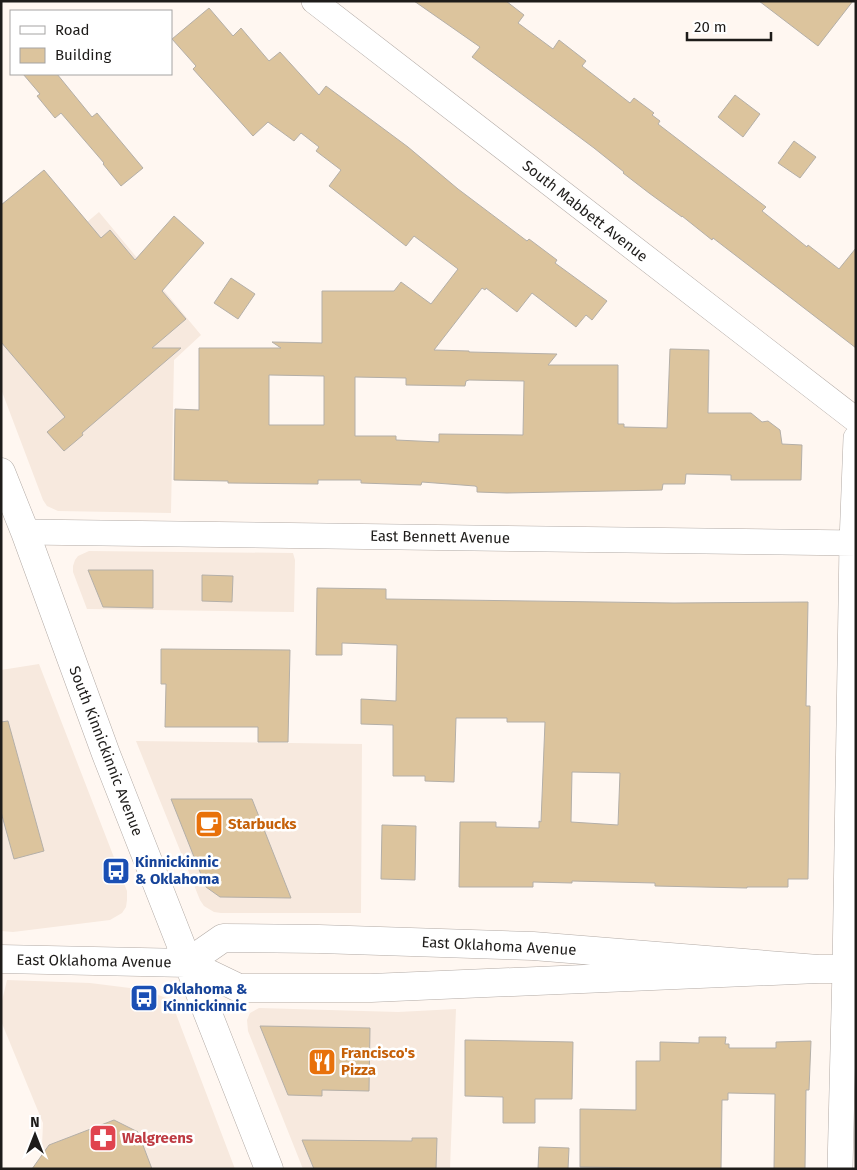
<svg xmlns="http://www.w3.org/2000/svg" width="857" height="1170" viewBox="0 0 857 1170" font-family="'Fira Sans',sans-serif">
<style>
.built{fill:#f7e9de}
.building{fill:#dcc49d;stroke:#b4afa8;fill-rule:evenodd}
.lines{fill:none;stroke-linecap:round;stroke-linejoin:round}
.minor-casing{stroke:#b3aba6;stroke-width:26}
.tertiary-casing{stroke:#b3aba6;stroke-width:29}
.secondary-casing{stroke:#b3aba6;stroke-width:29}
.minor{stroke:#fff;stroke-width:25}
.tertiary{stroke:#fff;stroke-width:28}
.secondary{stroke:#fff;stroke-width:28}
.labels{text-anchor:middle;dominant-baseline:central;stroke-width:5;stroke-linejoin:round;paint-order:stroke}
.street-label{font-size:15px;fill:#1e1c1a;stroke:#fff}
.food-label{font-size:15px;font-weight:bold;fill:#c56008;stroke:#fff;text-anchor:start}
.transit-label{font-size:15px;font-weight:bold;fill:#164399;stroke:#fff;text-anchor:start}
.health-label{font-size:15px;font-weight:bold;fill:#be3a42;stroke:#fff;text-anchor:start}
</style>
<rect width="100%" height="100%" fill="#fff7f1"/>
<path class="built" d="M99,212L201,335L174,360L171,513L58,511L47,506L43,500L1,389V295Z
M89,551L293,553L295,560L294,612L87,609L73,572V566L75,560L78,556Z
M39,664L127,891V900L126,907L122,913L110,920L13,932L1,931V670Z
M136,741L362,744L361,913H221L214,912L204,906L200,900Z
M7,980L90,983L146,990L166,998L173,1006L235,1169H41L43,1123L1,1021V1005Z
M259,1008L398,1012L456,1009L450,1169H303L248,1031L247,1020L250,1013Z"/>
<path class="building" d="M414,1H506L524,15L518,23L553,49L559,40L586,61L582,66L630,103L634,98L654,113L652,115L660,121L658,124L766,207L762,211L807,247L808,245L839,269L856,248V348L713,238L712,240L682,216V217L649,193L623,173L624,172L594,148L472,57L480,47Z
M759,1H853L818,46Z
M209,8L233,36L241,28L269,61L280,52L319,95L326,86L408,147L458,189L527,241L529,239L557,260L555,263L607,301L592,320L586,315L576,327L532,293L517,312L486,288L485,290L482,288L434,350L469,351V352L557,354L548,365H618V424H624V427L667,428L670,349L709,350L708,413H751L762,422L768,421L780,430L782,444L802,445L801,480H731V475L686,474L685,484H663L662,490L507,493L477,492V487L475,486L422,482L421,485L361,483V480H318V484L228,483V481L174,480L175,409L199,410V348H281L272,342L322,343V291H394L401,282L431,304L458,269L414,236L406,246L329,186L341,170L316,151L319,147L301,133L294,141L268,122L253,136L193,69L196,66L172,39ZM269,375L324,376V425H269ZM355,377L406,378V385L465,386L466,381L469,380L524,381L523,435L439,434V442L396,440V436H355Z
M23,74H57L92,117L97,113L143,168L121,186L103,164L104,163L61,113L55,118L37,96L40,94Z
M735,95L760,114L743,137L718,117Z
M794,141L816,157L800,178L778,163Z
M44,170L101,238L110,230L135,260L174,216L204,243L162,291L186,319L152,348H181L82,433L83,435L64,451L47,432L65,417L1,342V205Z
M231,278L255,294L238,319L214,303Z
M88,570H153V608L103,607Z
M202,575L233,576L232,602L202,601Z
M317,588L386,589V599L674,603L808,602L806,706H810L808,879H788V887H747V888L655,886V883L572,881V883L533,882V887H459L460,822H496V827L539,828V821L541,822L545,722H507V718H456L454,782L425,781V776H393V725L361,724V699L396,701L397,645L342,643V655H316ZM572,772L620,773L618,825L571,822Z
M161,649L290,650L288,742H258V727H165L166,684H161Z
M8,721L44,851L14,859L1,812V722Z
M171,799H252L291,898L220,897L206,887Z
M382,825L416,826L415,880L381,879Z
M260,1026L370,1028L369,1091L322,1090V1096L288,1095Z
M699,1037H726L725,1044H729V1048H776V1042L811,1041L809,1090H806L805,1169H774L775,1094L728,1093V1100H722L721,1169L580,1167V1109L636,1110V1061H660V1042L699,1043Z
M465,1040L573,1042L572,1099H535V1123H503V1097L465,1096Z
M114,1120L138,1132L152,1169H32L49,1145Z
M412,1138H437L436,1169H314L302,1140L412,1141Z
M539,1147L569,1148L568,1169H538Z"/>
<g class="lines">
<defs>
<path id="minor" d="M314,1L856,420
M25,532L856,543
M840,1169L845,969L852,543L856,438"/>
<path id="tertiary" d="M818,969L371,988H239L187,963L223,938L319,939L533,946L818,969H856"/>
<path id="secondary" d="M1,472L25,532L106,754L269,1169
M1,959L187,963"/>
</defs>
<use href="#minor" class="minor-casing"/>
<use href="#tertiary" class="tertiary-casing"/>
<use href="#secondary" class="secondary-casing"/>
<use href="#minor" class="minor"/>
<use href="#tertiary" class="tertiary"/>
<use href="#secondary" class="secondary"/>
</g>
<defs>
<symbol id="cafe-square" viewBox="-11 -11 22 22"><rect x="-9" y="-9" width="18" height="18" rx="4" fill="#e8710a" stroke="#fff"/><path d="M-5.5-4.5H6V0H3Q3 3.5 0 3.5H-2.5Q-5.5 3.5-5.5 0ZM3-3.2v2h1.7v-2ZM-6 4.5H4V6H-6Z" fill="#fff"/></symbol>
<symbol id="bus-square" viewBox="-11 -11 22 22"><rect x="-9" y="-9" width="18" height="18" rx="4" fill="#1a4fb4" stroke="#fff"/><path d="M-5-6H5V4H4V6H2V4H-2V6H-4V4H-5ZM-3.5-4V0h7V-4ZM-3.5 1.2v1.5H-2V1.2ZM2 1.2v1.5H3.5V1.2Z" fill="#fff"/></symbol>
<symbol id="restaurant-square" viewBox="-11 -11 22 22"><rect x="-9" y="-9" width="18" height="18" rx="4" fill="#e8710a" stroke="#fff"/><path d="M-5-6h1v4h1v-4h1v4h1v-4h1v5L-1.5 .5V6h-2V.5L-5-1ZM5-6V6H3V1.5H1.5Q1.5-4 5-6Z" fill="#fff"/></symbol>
<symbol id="pharmacy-square" viewBox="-11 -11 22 22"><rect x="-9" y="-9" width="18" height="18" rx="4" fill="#e0444e" stroke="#fff"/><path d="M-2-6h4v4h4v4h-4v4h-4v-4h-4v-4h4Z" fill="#fff"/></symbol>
</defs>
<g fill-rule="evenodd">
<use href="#cafe-square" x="193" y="808" width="32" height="32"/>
<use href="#bus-square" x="100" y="855" width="32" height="32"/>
<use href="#bus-square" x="128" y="982" width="32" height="32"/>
<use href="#restaurant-square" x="306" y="1046" width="32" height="32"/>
<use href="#pharmacy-square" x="87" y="1122" width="32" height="32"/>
</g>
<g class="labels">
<g class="street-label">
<text transform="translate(585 211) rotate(38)">South Mabbett Avenue</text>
<text transform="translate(440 537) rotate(1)">East Bennett Avenue</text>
<text transform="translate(106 751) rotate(69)">South Kinnickinnic Avenue</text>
<text transform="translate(499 946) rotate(3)">East Oklahoma Avenue</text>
<text transform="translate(94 961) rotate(1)">East Oklahoma Avenue</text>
</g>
<g class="food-label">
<text x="228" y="824">Starbucks</text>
<text x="341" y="1053">Francisco's<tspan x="341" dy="17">Pizza</tspan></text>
</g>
<g class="transit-label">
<text x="135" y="862">Kinnickinnic<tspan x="135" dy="17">&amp; Oklahoma</tspan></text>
<text x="163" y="989">Oklahoma &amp;<tspan x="163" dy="17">Kinnickinnic</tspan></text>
</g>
<g class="health-label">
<text x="122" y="1138">Walgreens</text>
</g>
</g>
<rect width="857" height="1170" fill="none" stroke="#1e1c1a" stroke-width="5"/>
<rect x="10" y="10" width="162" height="65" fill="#ffffff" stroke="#a5a4a3"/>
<rect x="20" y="26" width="25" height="8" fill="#ffffff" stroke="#a5a4a3"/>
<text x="55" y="35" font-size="15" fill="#1e1c1a">Road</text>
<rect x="20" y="48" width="25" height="15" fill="#dcc49d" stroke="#a5a4a3"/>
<text x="55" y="60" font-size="15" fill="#1e1c1a">Building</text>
<g transform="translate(35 1135)" stroke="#ffffff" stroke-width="4" paint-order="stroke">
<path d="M0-4L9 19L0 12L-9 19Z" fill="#1e1c1a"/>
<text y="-8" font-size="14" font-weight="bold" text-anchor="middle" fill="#1e1c1a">N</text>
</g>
<path d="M687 32v8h84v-8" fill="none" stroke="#1e1c1a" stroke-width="2.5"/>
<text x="694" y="32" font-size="15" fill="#1e1c1a" stroke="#ffffff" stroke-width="4" paint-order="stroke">20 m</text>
</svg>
